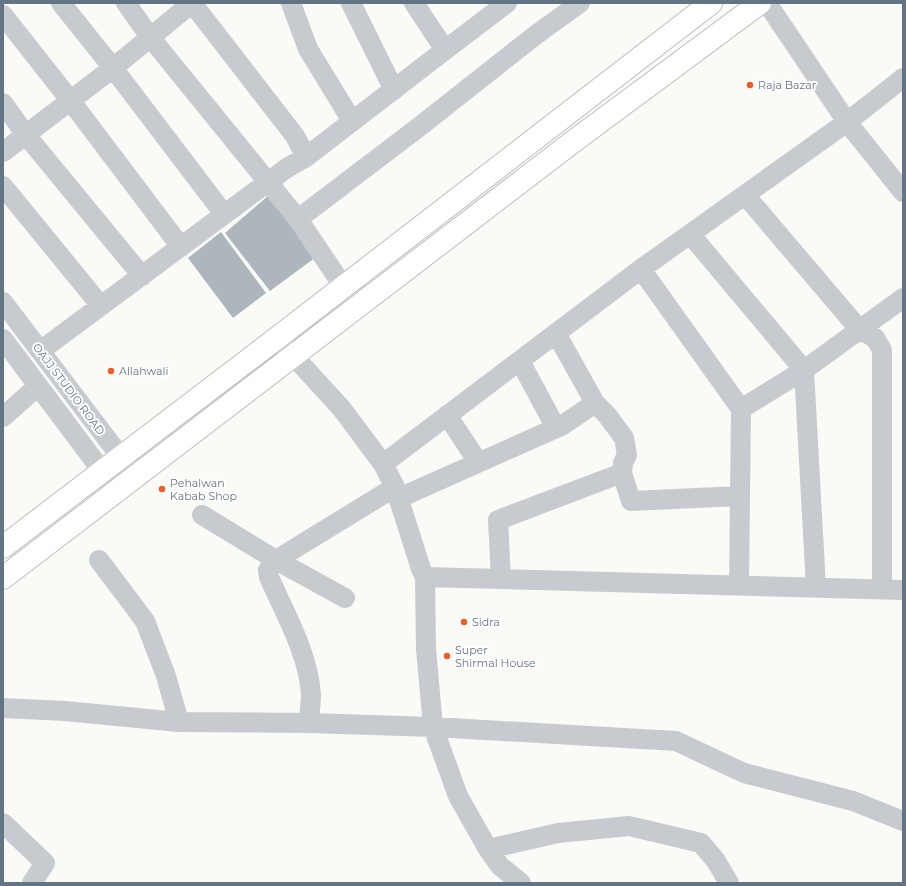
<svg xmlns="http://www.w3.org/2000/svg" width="906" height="886" viewBox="0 0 906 886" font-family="Montserrat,sans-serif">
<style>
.building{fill:#adb6bc}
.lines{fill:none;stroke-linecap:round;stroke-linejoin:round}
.major-casing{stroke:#babec2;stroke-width:24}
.minor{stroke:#c7cbcf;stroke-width:20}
.major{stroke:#fff;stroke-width:22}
.poi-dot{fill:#ed5c24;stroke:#fff;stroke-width:1.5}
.labels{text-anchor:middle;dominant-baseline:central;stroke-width:4;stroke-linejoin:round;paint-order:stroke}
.poi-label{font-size:11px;fill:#637484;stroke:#fff;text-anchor:start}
.street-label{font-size:11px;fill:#637484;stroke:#fff}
</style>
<rect width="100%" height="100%" fill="#fafaf7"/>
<path class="building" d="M269,195L316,257L270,291L225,233Z
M221,232L266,293L233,318L188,258Z"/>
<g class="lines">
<defs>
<path id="major" d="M3,547L277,338L711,3
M3,578L574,141L760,3"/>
</defs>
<use href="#major" class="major-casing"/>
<path class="minor" d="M61,3L113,68L224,214
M126,3L150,37L298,219L419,127L537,34L580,3
M192,3L295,136L306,157
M291,3L308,49L352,121
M351,3L394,90
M414,3L445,50
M767,3L847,122L903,192
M3,15L70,100L181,247
M3,103L26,135L142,276
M3,152L113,68L192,3
M3,186L101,306
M745,195L859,329L875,338L882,350V589
M298,219L343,286
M690,234L804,370L816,587
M641,269L741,409L739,585
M3,302L136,477
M556,333L595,403L607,415L624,438L627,455L623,463L622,473L631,501L740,496
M277,338L342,409L383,464L395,487L421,569L425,577L426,649L433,727L458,796L488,849L500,866L521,883
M3,339L117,491
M40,351L268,182L287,168L306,157L445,50L507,3
M520,361L556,428
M741,409L804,370L903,298
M447,415L478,462
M3,417L38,386
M383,464L641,269L847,122L903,78
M399,498L563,425L595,403
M202,515L276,560L345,598
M99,560L145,621L166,676L179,722
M425,577L903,590
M501,579L498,520L622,473
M3,708L65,711L179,722L309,723L433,727L676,741L744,773L853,801L903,821
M309,723C309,714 311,704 311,695C309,655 285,614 269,577L268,570L276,560L395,487
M3,823L45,863L32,883
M488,849L558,833L629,826L701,843L716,861L729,883"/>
<use href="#major" class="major"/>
</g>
<g class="poi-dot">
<circle cx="750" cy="85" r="4"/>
<circle cx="111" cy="371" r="4"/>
<circle cx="162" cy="489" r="4"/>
<circle cx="464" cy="622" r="4"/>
<circle cx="447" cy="656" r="4"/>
</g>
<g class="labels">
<g class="poi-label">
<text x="758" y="85">Raja Bazar</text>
<text x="119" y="371">Allahwali</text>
<text x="170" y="483">Pehalwan<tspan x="170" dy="13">Kabab Shop</tspan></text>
<text x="472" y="622">Sidra</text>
<text x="455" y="650">Super<tspan x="455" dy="13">Shirmal House</tspan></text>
</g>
<g class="street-label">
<text transform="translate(69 389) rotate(53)">OAJJ STUDIO ROAD</text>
</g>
</g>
<rect width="906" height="886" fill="none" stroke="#637484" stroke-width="8"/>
</svg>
